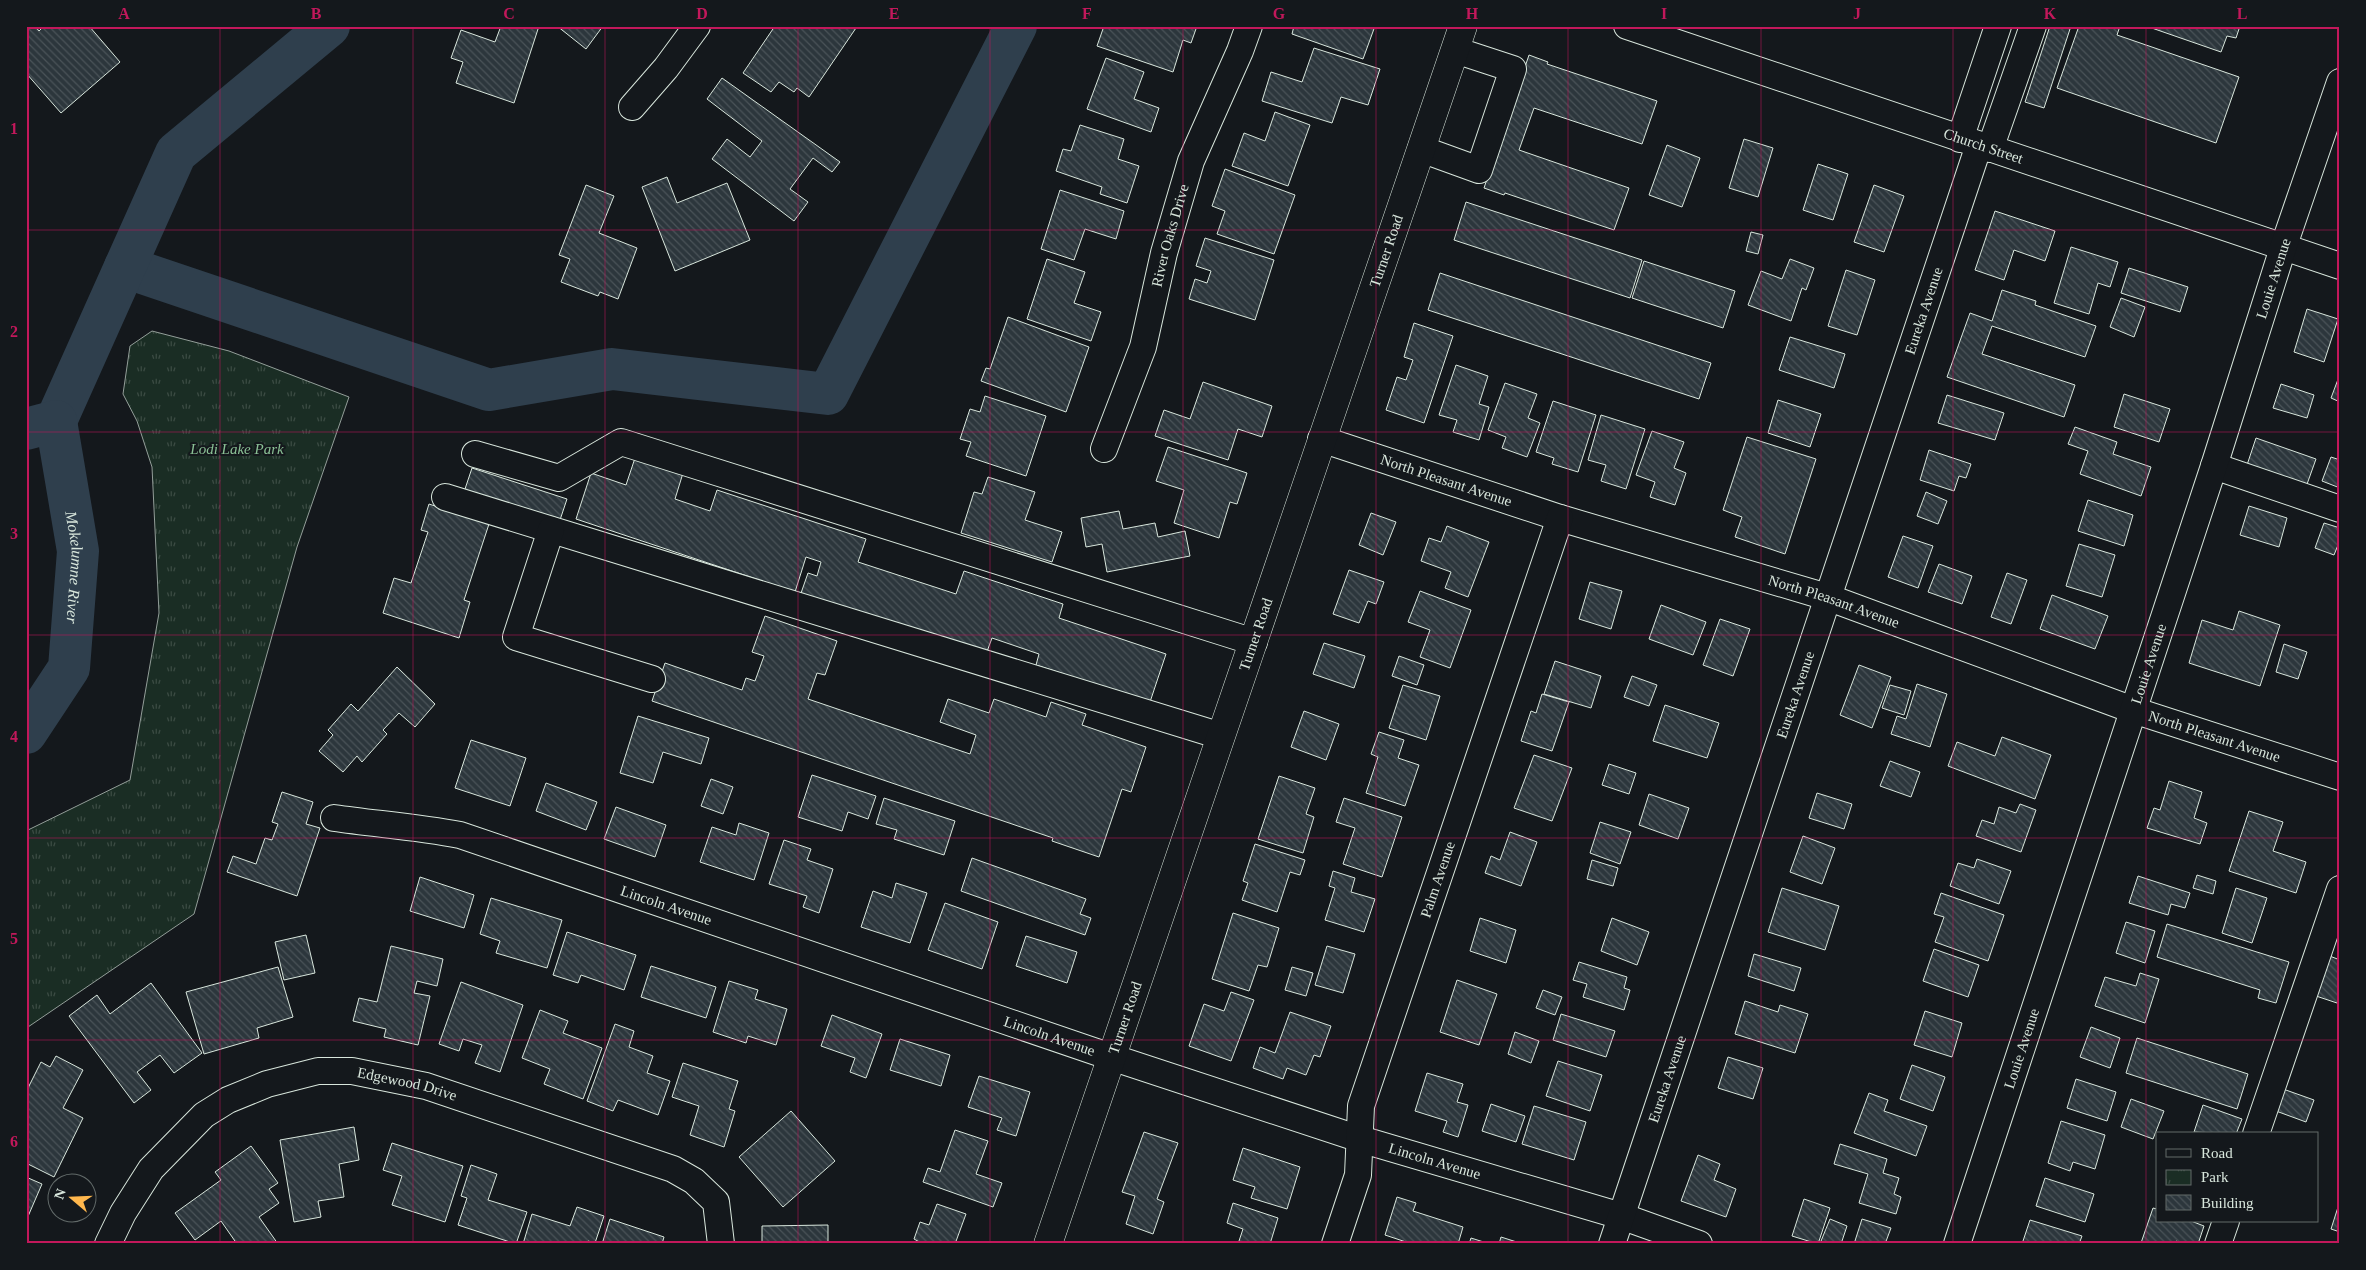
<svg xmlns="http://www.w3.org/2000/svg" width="2366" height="1270" viewBox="0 0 2366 1270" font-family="'Times New Roman',serif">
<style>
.park{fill:url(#park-tufts);stroke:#939e99}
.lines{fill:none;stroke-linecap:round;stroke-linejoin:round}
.river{stroke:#2f3f4d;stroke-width:42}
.building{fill:url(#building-back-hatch);stroke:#d8e6dc}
.minor-casing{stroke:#d8e6dc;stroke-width:28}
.major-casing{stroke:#d8e6dc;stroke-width:29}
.minor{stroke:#14181c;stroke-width:26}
.major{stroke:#14181c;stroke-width:28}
.grid{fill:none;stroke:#c2185b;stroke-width:1;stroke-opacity:0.55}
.labels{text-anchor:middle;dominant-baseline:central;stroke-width:4;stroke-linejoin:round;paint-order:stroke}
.street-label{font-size:15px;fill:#d8e6dc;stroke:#14181c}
.park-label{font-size:15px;font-style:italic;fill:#8ac095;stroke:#14181c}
.water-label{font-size:16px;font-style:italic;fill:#d8e6dc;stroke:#14181c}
.neatline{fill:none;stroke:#c2185b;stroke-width:2}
.grid-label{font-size:16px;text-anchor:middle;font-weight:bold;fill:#c2185b}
</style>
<defs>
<pattern id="park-tufts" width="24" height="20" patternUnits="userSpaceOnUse" patternTransform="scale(1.25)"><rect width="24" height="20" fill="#1a2d24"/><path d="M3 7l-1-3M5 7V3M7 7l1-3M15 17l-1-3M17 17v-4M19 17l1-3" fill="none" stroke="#3b4b43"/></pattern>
<pattern id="building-back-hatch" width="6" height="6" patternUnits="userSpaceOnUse" patternTransform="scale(1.25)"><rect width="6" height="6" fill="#2c363c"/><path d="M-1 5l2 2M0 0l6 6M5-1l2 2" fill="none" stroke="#4a5358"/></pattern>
</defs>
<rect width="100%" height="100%" fill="#14181c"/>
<path class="park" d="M152,331L229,351L349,397L297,547L194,914L28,1027L26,1030V831L130,780L159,613L152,467L137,421L123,394L130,346Z"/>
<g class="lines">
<g class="river">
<path d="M125,267L489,390L612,369L828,394L1016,26"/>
<path d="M56,421L176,153L329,26"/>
<path id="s1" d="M26,429L56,421L78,551L69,668L26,733"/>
</g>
</g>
<path class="building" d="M26,26H35L39,31L44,26H89L120,62L61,113L26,73Z
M501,26H539L514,103L456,83L463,62L451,58L461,30L495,42Z
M557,26H603L586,49Z
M775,26H853L856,28L809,97L797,88L794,92L779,82L771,92L743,73Z
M1104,26L1113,28L1197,26L1191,43L1183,40L1173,72L1097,46Z
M1294,26H1375L1363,59L1292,34Z
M2050,26H2071L2044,108L2025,102Z
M2079,26H2120L2117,35L2239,77L2216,143L2057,88Z
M2146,26H2240L2236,38L2227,36L2221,52Z
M1314,48L1380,69L1368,105L1341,97L1332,123L1262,101L1271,72L1302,82Z
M1529,55L1548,62L1547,64L1657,101L1642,144L1534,108L1519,150L1629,188L1614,230L1505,193L1504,195L1484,188Z
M1106,58L1144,72L1134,99L1159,108L1151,132L1087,109Z
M722,78L840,162L832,172L813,158L790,189L808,202L794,221L712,159L727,139L750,157L762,141L707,99Z
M1275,112L1310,125L1288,186L1232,166L1244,133L1265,141Z
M1080,125L1124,139L1118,159L1139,166L1127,203L1100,194L1102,187L1056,171L1063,149L1071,151Z
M1744,139L1773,148L1758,197L1729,188Z
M1667,145L1700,158L1682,207L1649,195Z
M1818,164L1848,174L1833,220L1803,210Z
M1225,169L1295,195L1274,254L1217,234L1225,211L1212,206Z
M667,177L677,203L727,183L750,240L675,271L642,187Z
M586,185L614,196L599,233L637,248L618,299L600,292L598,296L561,282L570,259L559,255Z
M1874,185L1904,196L1884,252L1854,242Z
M1060,190L1124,211L1116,239L1085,229L1074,260L1041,249Z
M1466,202L1642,260L1630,298L1454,240Z
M1995,211L2055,231L2045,261L2014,250L2004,280L1975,270Z
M1751,232L1763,235L1758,254L1746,251Z
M1205,238L1274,260L1255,320L1189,299L1195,279L1207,283L1211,271L1196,266Z
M2071,247L2118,262L2110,287L2098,283L2089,314L2054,303Z
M1047,259L1085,272L1074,303L1101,312L1091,341L1027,319Z
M1790,259L1814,268L1806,290L1802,288L1791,321L1748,305L1761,271L1782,279Z
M1644,261L1735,291L1723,328L1632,298Z
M2129,268L2188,287L2180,312L2121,293Z
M1846,270L1875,280L1857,335L1828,326Z
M1440,273L1711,363L1699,399L1428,310Z
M2002,290L2036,301L2035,305L2096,326L2085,357L1992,326L1982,354L2075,385L2064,417L1947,377L1970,313L1992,321Z
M2121,298L2145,307L2134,337L2110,327Z
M2307,309L2338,319L2324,362L2294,352Z
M1008,317L1089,347L1066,412L981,381L986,368L990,369Z
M1414,323L1453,336L1424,423L1386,410L1397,377L1406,380L1413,360L1404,357Z
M1790,337L1845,354L1834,388L1779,370Z
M1456,365L1488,376L1479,404L1489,407L1479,440L1453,432L1457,420L1439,415Z
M2340,374V402L2331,398Z
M1203,382L1272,406L1262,437L1238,429L1228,460L1155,436L1164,410L1190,419Z
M1505,383L1537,394L1528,418L1540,423L1527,457L1502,448L1506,437L1488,430Z
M2281,384L2314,395L2307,418L2273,408Z
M2124,394L2170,409L2159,442L2114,427Z
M1947,395L2004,413L1995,440L1938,423Z
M985,396L1046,416L1026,476L966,456L971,442L960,439L970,409L980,412Z
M1778,400L1821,414L1810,447L1768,433Z
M1553,401L1596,415L1578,472L1552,464L1554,458L1536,452Z
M1601,415L1645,429L1626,489L1601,481L1606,465L1588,460Z
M2075,427L2117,442L2113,454L2151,467L2141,496L2080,474L2088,451L2068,444Z
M1652,431L1684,442L1674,468L1686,473L1675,505L1650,497L1655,482L1636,475Z
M1747,437L1816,459L1785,554L1735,537L1742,517L1723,510Z
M2256,438L2316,459L2306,487L2247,465Z
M1168,447L1247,473L1237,504L1230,502L1219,538L1174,523L1184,490L1156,481Z
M1929,450L1971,464L1966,478L1959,476L1954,491L1920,480Z
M2331,457L2340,460V488L2322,481Z
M635,458L683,473L675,499L710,511L717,490L866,539L858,562L956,594L964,571L1063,604L1059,618L1166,654L1150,702L1036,665L1039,654L992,638L985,657L800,596L808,573L817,576L821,562L806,557L795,592L576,519L591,473L626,485Z
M472,468L567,499L559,523L464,492Z
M988,477L1035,492L1025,520L1062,532L1052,562L961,533L974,492L982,494Z
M1926,492L1947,501L1938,524L1917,516Z
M2088,500L2133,515L2124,546L2078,531Z
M429,504L489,524L464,600L470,602L459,638L383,613L394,578L411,583L428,532L421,530Z
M2249,506L2287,518L2279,547L2240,535Z
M1119,511L1123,529L1155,523L1158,537L1185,531L1190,556L1107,572L1102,544L1086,547L1081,518Z
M1371,513L1396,522L1383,555L1359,545Z
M2324,523L2340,528V540L2334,555L2315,548Z
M1447,526L1489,542L1468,597L1445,588L1451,572L1421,561L1429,538L1441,542Z
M1903,536L1933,546L1918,588L1888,577Z
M2079,544L2115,555L2102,597L2066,586Z
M1939,564L1972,576L1962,604L1928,592Z
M1349,570L1384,582L1376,604L1368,601L1359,623L1333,614Z
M2007,573L2027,580L2011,624L1991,617Z
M1590,582L1622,591L1611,629L1579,619Z
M1420,591L1471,610L1450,668L1420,657L1430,630L1408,622Z
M2052,595L2108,616L2095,649L2040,629Z
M1661,605L1706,622L1693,655L1649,639Z
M2239,611L2280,625L2260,686L2189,663L2202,620L2233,630Z
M765,616L837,641L825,675L817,673L808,699L970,754L976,735L940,722L948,699L989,713L994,699L1046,717L1051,702L1086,714L1082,725L1146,747L1131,792L1122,789L1099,857L1052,841L1053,838L652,701L665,663L742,690L746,678L755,681L764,656L752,652Z
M1720,619L1750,629L1733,676L1703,665Z
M1324,643L1365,656L1354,688L1313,674Z
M2284,644L2307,652L2298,679L2276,672Z
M1399,656L1424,665L1417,685L1392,676Z
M1555,661L1601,676L1591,708L1544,694Z
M1859,665L1891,677L1872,728L1840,715Z
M397,667L435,704L415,727L399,713L383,730L387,734L362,762L357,756L343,772L319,751L333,735L328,730L351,704L358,711Z
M1632,676L1657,685L1649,706L1624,697Z
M1917,684L1947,694L1930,747L1891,734L1897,716L1906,719Z
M1403,685L1440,696L1426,740L1389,728Z
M1890,685L1911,691L1904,715L1882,708Z
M1542,694L1569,702L1552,751L1521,741L1531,711L1536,713Z
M1665,705L1719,723L1707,758L1653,741Z
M1304,711L1339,724L1326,760L1291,747Z
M638,716L709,738L701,764L663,752L653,783L620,773Z
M1379,732L1404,740L1398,758L1419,765L1405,806L1366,793L1378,757L1371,754Z
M2002,737L2051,755L2035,799L1948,766L1957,742L1995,756Z
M471,740L526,758L510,806L455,788Z
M1534,755L1572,768L1552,821L1514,808Z
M1890,761L1920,772L1911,797L1880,786Z
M1609,764L1636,773L1629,794L1602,785Z
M812,775L876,796L868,819L848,812L842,831L798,817Z
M1279,776L1315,788L1306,814L1314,817L1303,853L1258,839Z
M711,779L733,787L723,814L701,806Z
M2169,781L2202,792L2194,818L2207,823L2200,844L2147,828L2154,808L2160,810Z
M546,783L597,802L586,830L536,811Z
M282,792L313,802L306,824L320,828L297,896L227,872L233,856L256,864L265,838L272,840L278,824L272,822Z
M1817,793L1852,804L1844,829L1809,818Z
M1649,794L1689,808L1678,839L1639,825Z
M884,798L955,821L944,855L894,839L897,830L876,824Z
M1344,798L1402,817L1382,877L1343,864L1355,828L1336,822Z
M2020,804L2036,810L2021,852L1976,836L1982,820L1994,824L1999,807L2016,813Z
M616,807L666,825L655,857L604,839Z
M2249,811L2283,822L2273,851L2306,862L2296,893L2229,871Z
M1600,822L1631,832L1620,864L1590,853Z
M739,823L769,833L754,880L700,862L712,827L736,835Z
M1510,832L1537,842L1521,886L1485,873L1491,856L1500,860Z
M1803,836L1835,848L1822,884L1790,872Z
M784,840L811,849L807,860L833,869L819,913L803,907L807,896L769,884Z
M1255,844L1305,860L1300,875L1290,872L1277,912L1242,900L1248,883L1243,881Z
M972,858L1086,899L1080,914L1091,918L1085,935L961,891Z
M1977,859L2011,871L1999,904L1950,886L1958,863L1974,868Z
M1592,860L1618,868L1613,886L1587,879Z
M1333,871L1355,878L1351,892L1375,899L1364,932L1325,920L1335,888L1329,886Z
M2197,875L2216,881L2213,894L2193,888Z
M2138,876L2190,893L2185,908L2171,904L2168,915L2129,903Z
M420,877L474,895L464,928L410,911Z
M896,883L927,893L910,943L861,927L873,891L892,898Z
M1782,888L1839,906L1825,950L1768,932Z
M2236,888L2267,898L2252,943L2222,933Z
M1941,893L2004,915L1988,961L1935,942L1944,917L1934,914Z
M491,898L562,920L547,968L496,953L500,941L480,934Z
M945,903L998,922L982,969L928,950Z
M1233,913L1279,928L1267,967L1258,965L1249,991L1212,979Z
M1480,918L1516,930L1506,963L1470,951Z
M1612,918L1649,932L1637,965L1601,951Z
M2126,922L2155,931L2145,963L2116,953Z
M2167,924L2289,962L2276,1003L2258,998L2260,990L2157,957Z
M567,932L636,955L624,990L581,975L578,983L553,975Z
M306,935L315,973L284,980L275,942Z
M1026,936L1077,952L1067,983L1016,966Z
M391,946L443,959L437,986L417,981L414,993L430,996L418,1045L384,1037L386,1029L353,1021L359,998L377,1002Z
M1327,946L1355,954L1343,993L1315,985Z
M1934,949L1979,965L1968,997L1923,981Z
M1754,954L1801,968L1794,991L1748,976Z
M2327,955L2340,960V1004L2313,995Z
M1579,962L1627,977L1624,988L1630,990L1624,1010L1583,997L1587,984L1573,980Z
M651,966L716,987L706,1018L641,997Z
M278,967L293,1017L257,1028L259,1038L204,1054L186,992Z
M1292,967L1313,973L1306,996L1285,990Z
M2140,973L2159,979L2145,1023L2095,1006L2105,977L2136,986Z
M1457,980L1497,994L1479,1045L1440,1032Z
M729,981L758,990L755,999L787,1009L776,1045L748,1036L746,1043L713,1032Z
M461,982L523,1005L500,1072L475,1063L482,1045L463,1039L459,1051L439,1044Z
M151,983L202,1053L174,1073L160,1055L137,1072L151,1090L134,1103L69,1016L97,995L110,1014Z
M1543,990L1562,997L1555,1015L1536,1008Z
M1231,992L1254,1000L1231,1061L1189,1046L1204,1004L1224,1011Z
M1745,1001L1778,1012L1780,1005L1808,1014L1795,1053L1735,1034Z
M540,1010L568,1021L563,1033L602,1048L583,1099L544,1084L550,1069L522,1058Z
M1925,1011L1962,1023L1952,1057L1914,1045Z
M1290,1012L1331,1026L1320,1057L1314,1055L1306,1075L1287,1068L1283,1079L1253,1068L1260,1047L1275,1053Z
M1561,1014L1615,1031L1606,1057L1553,1040Z
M832,1015L882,1034L866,1078L850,1072L855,1058L821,1046Z
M615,1024L634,1031L629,1047L653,1056L647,1073L670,1081L658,1115L618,1100L613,1111L587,1101Z
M2091,1027L2120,1038L2110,1068L2080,1057Z
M1515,1032L1539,1041L1531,1063L1508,1054Z
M2137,1038L2248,1074L2237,1109L2126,1073Z
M900,1039L950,1055L941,1086L890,1070Z
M56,1056L83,1070L63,1108L83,1118L54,1177L26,1163V1092L41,1062L50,1067Z
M1728,1057L1763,1068L1753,1099L1718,1088Z
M1558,1061L1602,1075L1590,1111L1546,1096Z
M683,1063L738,1081L729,1109L735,1111L724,1147L690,1135L699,1106L672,1097Z
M1912,1065L1945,1077L1933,1111L1900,1099Z
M1427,1073L1463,1084L1457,1102L1468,1105L1458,1137L1443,1132L1447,1121L1415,1111Z
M979,1076L1030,1092L1016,1136L997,1130L1002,1118L968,1107Z
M2076,1079L2116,1092L2107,1121L2067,1108Z
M2283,1089L2314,1100L2306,1122L2276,1111Z
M1869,1093L1888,1100L1884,1111L1927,1126L1916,1156L1854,1133Z
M2131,1099L2164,1111L2153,1139L2121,1127Z
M1491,1104L1525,1116L1516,1142L1482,1131Z
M2203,1105L2242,1119L2236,1134L2194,1132Z
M1534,1106L1586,1122L1574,1160L1522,1144Z
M791,1111L835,1161L783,1207L739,1157Z
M2061,1121L2105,1135L2095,1169L2073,1162L2070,1171L2048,1163Z
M354,1127L359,1160L339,1164L344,1197L318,1201L321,1217L294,1222L280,1140Z
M955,1130L988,1141L976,1174L1002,1183L993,1207L923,1182L928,1168L940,1172Z
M1144,1132L1178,1143L1157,1199L1164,1202L1153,1234L1126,1224L1135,1196L1122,1192Z
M392,1143L463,1166L445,1222L392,1205L402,1176L383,1170Z
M1840,1144L1887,1159L1883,1173L1899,1178L1894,1194L1901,1197L1896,1214L1859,1203L1868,1174L1834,1164Z
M251,1146L278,1183L269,1189L279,1203L259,1217L278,1244H237L221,1221L195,1240L175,1213L221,1180L215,1172Z
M1243,1148L1300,1167L1287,1209L1251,1198L1255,1187L1233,1180Z
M1698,1155L1720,1164L1714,1180L1736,1189L1726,1217L1681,1201Z
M471,1165L497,1174L488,1200L527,1212L516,1244L458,1225L467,1198L461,1196Z
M26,1177L42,1184L26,1221Z
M2045,1178L2094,1194L2085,1222L2036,1206Z
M1397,1197L1416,1203L1413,1211L1463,1227L1458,1244H1412L1385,1235Z
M1804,1199L1830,1208L1818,1244L1792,1236Z
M1233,1203L1278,1218L1270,1244H1238L1243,1229L1227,1223Z
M937,1204L966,1214L955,1244H923L914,1239L920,1222L929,1225Z
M2339,1204H2340V1232L2331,1229Z
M577,1207L604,1216L595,1243L588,1241L587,1244H523L532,1214L570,1226Z
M2153,1208L2157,1209V1221H2191L2204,1226L2198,1244H2183L2176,1241L2175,1244L2141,1243Z
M610,1219L664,1237L662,1244H602Z
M1830,1219L1847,1226L1841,1244H1829L1821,1241Z
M1862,1219L1891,1228L1885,1244H1854Z
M2030,1220L2082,1236L2079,1244H2022Z
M828,1225V1244H762V1226Z
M1501,1237L1523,1244H1499Z
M1471,1238L1490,1244H1469Z"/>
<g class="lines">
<defs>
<g id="minor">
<path id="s2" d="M1627,26L2340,266"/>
<path d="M632,107L666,68L697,26"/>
<path d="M1960,139L1998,26"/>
<path d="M1421,149L1479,170L1513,69L1455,50"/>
<path d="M1990,149L2033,26"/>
<path id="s3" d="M1321,439L1560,518L1827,597L2133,710L2340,777"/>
<path id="s4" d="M1104,449L1143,347L1164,253L1191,161L1240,51L1249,26"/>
<path d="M475,454L559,478L621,442L1254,642"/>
<path d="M2214,466L2340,509"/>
<path d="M445,497L1221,736"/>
<path d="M551,530L516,637L652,679"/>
<path id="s5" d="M334,818C376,824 418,827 460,835L1111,1057L1360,1139L1621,1216L1699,1244"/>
<path d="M2256,1134L2340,889"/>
<path id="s6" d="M108,1244L123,1213L151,1169L204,1115L228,1100L267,1084L318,1071H352L426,1086L673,1169L694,1181L716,1202L721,1244"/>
<path id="s7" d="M1335,1244L1358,1175L1361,1106L1560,518"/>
<path id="s8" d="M1612,1244L1979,145"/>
<path id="s9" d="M1957,1244L2214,466L2283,248L2340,82"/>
<path d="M2218,1244L2226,1221"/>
</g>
<g id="major">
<path id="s10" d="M1048,1244L1463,26"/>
</g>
</defs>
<use href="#minor" class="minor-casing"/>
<use href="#major" class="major-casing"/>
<use href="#minor" class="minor"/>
<use href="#major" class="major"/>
</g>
<path class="grid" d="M220,26V1244M413,26V1244M605,26V1244M798,26V1244M990,26V1244M1183,26V1244M1376,26V1244M1568,26V1244M1761,26V1244M1953,26V1244M2146,26V1244M26,230H2340M26,432H2340M26,635H2340M26,838H2340M26,1040H2340"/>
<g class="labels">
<g class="street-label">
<text stroke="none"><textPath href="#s2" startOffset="376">Church Street</textPath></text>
<text stroke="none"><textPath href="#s4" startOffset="224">River Oaks Drive</textPath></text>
<text stroke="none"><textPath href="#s10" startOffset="1049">Turner Road</textPath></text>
<text stroke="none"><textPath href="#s9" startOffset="1016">Louie Avenue</textPath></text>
<text stroke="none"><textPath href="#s8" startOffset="984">Eureka Avenue</textPath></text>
<text stroke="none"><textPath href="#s3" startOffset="132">North Pleasant Avenue</textPath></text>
<text stroke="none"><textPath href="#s3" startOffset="538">North Pleasant Avenue</textPath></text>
<text stroke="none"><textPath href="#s10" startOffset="644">Turner Road</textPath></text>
<text stroke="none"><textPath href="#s9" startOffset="611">Louie Avenue</textPath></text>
<text stroke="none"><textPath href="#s8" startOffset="579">Eureka Avenue</textPath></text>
<text stroke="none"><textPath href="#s3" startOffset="942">North Pleasant Avenue</textPath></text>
<text stroke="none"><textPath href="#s7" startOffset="381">Palm Avenue</textPath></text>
<text stroke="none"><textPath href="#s5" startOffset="345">Lincoln Avenue</textPath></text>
<text stroke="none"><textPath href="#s10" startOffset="239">Turner Road</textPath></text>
<text stroke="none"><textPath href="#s5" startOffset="750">Lincoln Avenue</textPath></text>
<text stroke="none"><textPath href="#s9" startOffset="206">Louie Avenue</textPath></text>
<text stroke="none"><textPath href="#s8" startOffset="174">Eureka Avenue</textPath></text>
<text stroke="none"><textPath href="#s6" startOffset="376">Edgewood Drive</textPath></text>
<text stroke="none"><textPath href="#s5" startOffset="1155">Lincoln Avenue</textPath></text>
</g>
<g class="park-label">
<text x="237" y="449">Lodi Lake Park</text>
</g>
<g class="water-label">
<text stroke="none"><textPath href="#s1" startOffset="179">Mokelumne River</textPath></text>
</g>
</g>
<rect width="2366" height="1270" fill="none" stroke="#14181c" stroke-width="55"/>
<rect x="2156" y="1132" width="162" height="90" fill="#14181c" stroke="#626a69"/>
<rect x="2166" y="1149" width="25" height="8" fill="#14181c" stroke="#626a69"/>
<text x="2201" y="1158" font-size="15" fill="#d8e6dc">Road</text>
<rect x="2166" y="1170" width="25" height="15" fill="url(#park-tufts)" stroke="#626a69"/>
<text x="2201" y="1182" font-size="15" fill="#d8e6dc">Park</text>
<rect x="2166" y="1195" width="25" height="15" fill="url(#building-back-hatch)" stroke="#626a69"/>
<text x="2201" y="1208" font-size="15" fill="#d8e6dc">Building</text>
<g transform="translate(72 1198) rotate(289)"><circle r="24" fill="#14181c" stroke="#626a69"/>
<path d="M0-4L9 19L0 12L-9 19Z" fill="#ffb74d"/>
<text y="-8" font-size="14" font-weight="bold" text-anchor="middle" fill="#d8e6dc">N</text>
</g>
<rect x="28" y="28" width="2310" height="1214" class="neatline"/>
<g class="grid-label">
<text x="124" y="19">A</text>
<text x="316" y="19">B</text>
<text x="509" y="19">C</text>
<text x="702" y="19">D</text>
<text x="894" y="19">E</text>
<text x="1087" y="19">F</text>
<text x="1279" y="19">G</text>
<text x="1472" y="19">H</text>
<text x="1664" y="19">I</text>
<text x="1857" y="19">J</text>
<text x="2050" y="19">K</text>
<text x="2242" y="19">L</text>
<text x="14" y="134">1</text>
<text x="14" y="337">2</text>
<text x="14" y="539">3</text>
<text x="14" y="742">4</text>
<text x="14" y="944">5</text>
<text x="14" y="1147">6</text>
</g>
</svg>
